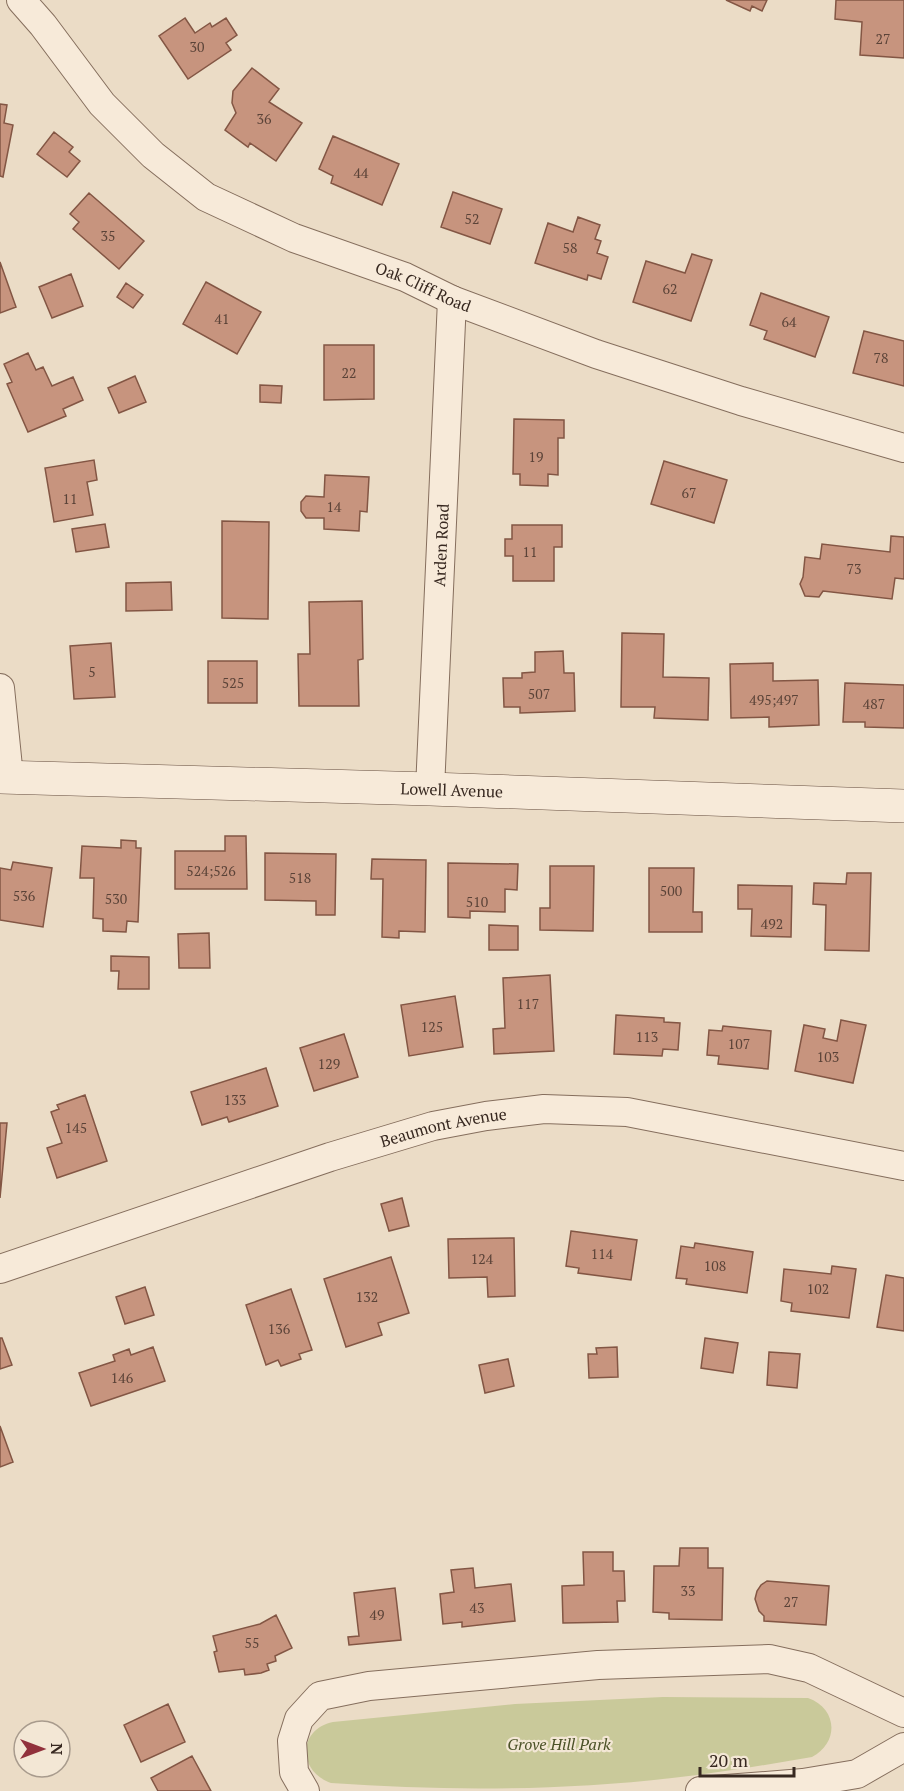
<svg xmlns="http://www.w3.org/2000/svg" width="904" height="1791" viewBox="0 0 904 1791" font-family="'PT Serif',serif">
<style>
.green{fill:#c9c99a}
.building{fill:#c7947e;stroke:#835644;stroke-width:1.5}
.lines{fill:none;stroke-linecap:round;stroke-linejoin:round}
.street-casing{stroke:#856e5d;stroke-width:30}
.secondary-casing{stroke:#674f40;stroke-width:34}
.street{stroke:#f7ead9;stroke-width:28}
.secondary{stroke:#f7ead9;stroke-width:33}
.labels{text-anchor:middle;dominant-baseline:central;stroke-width:4.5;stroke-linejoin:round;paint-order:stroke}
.number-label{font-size:14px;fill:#5b4338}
.street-label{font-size:16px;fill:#372820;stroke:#f3e7d5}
.park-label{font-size:16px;font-style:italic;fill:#4c5228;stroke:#f3e7d5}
</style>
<rect width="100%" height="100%" fill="#ebdcc6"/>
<path class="green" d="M663,1697L808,1698C837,1708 840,1742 812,1757C765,1765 719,1773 672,1778C559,1791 444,1791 331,1783C297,1771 298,1729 333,1722L515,1704Z"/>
<path class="building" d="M726,0H767L762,11L752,6L750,11Z
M836,0H904V58L860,55L862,22L835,19Z
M185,18L195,33L210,23L212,27L226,18L237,35L226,43L231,50L188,79L159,36Z
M252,68L279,89L269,102L302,123L276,161L250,143L248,147L225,130L236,113L232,103L233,91Z
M0,104L7,105L4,123L13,125L3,177L0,176Z
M54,132L73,147L69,152L80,161L67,177L37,154Z
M333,136L399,164L382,205L331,183L333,176L319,169Z
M453,192L502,209L490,244L441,227Z
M89,193L144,241L119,269L73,229L79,222L70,214Z
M578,217L600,225L595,239L601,241L597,253L608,257L601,279L588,275L587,280L535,263L548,223L573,232Z
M692,254L712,260L691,321L633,302L646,261L685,273Z
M0,262L16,307L0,313Z
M71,274L83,306L52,318L39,287Z
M206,282L261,312L237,354L183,324Z
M126,283L143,295L133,308L117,297Z
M761,293L829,317L815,357L764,339L767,331L750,325Z
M864,331L904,341V386L853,373Z
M324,345H374V399L324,400Z
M28,353L36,370L43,367L52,386L73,377L83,400L63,409L66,416L28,432L7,384L12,382L4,364Z
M135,376L146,402L119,413L108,388Z
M260,385L282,386L281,403L260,402Z
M514,419L564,420V438H558V475L548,474V486L520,485V474H513Z
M94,460L97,480L87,482L93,515L54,522L45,468Z
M664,461L727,480L714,523L651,504Z
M325,475L369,477L367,512L360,511L359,531L324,529V518H306L301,511V502L306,496L324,497Z
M222,521L269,522L268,619L222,618Z
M105,524L109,547L76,552L72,529Z
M512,525H562V547H554V581H513V556H505V539H512Z
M891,536L904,537V579L895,578L892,599L823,591L819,597L805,596L800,584L803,577L805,557L820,559L822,544L890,552Z
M171,582L172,610L126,611V583Z
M362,601L363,659L358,660L359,706H299L298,654H310L309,602Z
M622,633L664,634L663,677L709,678L708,720L654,718L655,707H621Z
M111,643L115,697L74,699L70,646Z
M563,651L564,673H574L575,711L520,713V707H504L503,678H522V673L535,672V652Z
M208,661H257V703H208Z
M773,663V681L818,680L819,725L769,727V717L731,718L730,664Z
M845,683L904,685V728L865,727V722H843Z
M225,836H246L247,889H175V851H225Z
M121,840L136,841V848H141L138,922L127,921L126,932L103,931V919L93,918L94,878H80L82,846L121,848Z
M265,853L336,854L335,915H316V901L265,900Z
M372,859L426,860L425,932L399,931V938L382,937L383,879H371Z
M13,862L52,868L43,927L0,920V868L11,870Z
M448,863L518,864L517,890L505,889V912L470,911V918L448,917Z
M550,866H594L593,931L540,930V908H550Z
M649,868H694L693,912H702V932H649Z
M847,873H871L869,951L825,950L826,905L813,904L814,883L846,884Z
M738,885L792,886L791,937L751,936L752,909H738Z
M489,925L518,926V950H489Z
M209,933L210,968H179L178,934Z
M111,956L149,957V989H118L119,971H111Z
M550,975L554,1051L494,1054L493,1029L505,1028L503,978Z
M455,996L463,1047L409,1056L401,1005Z
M616,1015L664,1018V1022L680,1023L678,1050L663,1049L662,1056L614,1054Z
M841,1020L866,1025L853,1083L795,1071L804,1025L825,1029L823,1038L837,1041Z
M723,1026L771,1031L768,1069L718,1064L719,1056L707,1055L709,1030L722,1031Z
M344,1034L358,1077L314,1091L300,1048Z
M266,1068L278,1106L229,1122L227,1117L202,1125L191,1092Z
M85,1095L107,1161L57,1178L47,1148L62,1143L51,1112L59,1109L57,1105Z
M0,1123H7L0,1198Z
M402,1198L409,1226L389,1231L381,1204Z
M571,1231L637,1240L631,1280L578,1273L579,1268L566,1266Z
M514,1238L515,1296L488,1297L487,1277L449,1278L448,1239Z
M695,1243L753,1252L747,1293L686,1284L687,1279L676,1278L681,1246L694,1248Z
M391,1257L409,1313L378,1323L382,1335L346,1347L324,1279Z
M832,1266L856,1269L849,1318L791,1311L792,1303L781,1301L784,1269L831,1274Z
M886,1275L904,1278V1331L877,1327Z
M145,1287L154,1315L125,1324L116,1297Z
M291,1289L312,1350L299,1354L301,1359L281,1366L278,1360L266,1365L246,1305Z
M0,1338H2L12,1365L0,1369Z
M705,1338L738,1343L733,1373L701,1368Z
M153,1347L165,1381L91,1406L79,1373L115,1361L113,1355L129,1349L131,1355Z
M617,1347L618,1377L589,1378L588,1354H597L596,1348Z
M769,1352L800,1354L797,1388L767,1385Z
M508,1359L514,1386L485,1393L479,1365Z
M0,1426L13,1462L0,1467Z
M680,1548H708V1568H723L722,1620L669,1619V1613L653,1612L654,1566H679Z
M583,1552H613V1571H624L625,1601H617L618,1622L563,1623L562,1586L584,1585Z
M473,1568L475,1588L511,1584L515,1621L462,1627V1622L443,1624L440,1594L454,1592L451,1570Z
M767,1581L829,1586L826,1625L764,1621V1616L759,1611L755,1599L757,1591L761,1585Z
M395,1588L401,1640L349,1645L348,1637L359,1636L354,1593Z
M276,1615L292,1648L275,1656L276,1661L267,1664L269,1670L261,1673L245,1675L244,1669L219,1672L214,1652L217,1651L213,1636L260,1624Z
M168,1704L185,1742L141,1762L124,1725Z
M192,1756L211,1791H158L151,1778Z"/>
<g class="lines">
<defs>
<g id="street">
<path id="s1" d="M21,0L43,25L102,104L153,155L206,197L294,238L405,277L452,300L596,354L741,401L904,448"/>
<path d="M0,688L9,777"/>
<path id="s2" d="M430,789L452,300"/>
<path id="s3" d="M0,1269L330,1157L433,1126L486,1116L544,1109L627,1112L904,1166"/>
<path d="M305,1791L294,1772L292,1741L299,1719L320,1696L369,1686L598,1665L769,1659L809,1668L904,1713"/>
<path d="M700,1791L803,1783L857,1774L904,1747"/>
</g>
<g id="secondary">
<path id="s4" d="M0,777L430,789L904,806"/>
</g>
</defs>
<use href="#street" class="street-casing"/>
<use href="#secondary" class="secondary-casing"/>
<use href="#street" class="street"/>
<use href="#secondary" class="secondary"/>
</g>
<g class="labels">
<g class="number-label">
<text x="883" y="38">27</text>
<text x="197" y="46">30</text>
<text x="264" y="118">36</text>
<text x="361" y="172">44</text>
<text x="472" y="218">52</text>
<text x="108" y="235">35</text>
<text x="570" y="247">58</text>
<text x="670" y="288">62</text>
<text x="222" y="318">41</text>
<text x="789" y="321">64</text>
<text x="881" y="357">78</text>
<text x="349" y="372">22</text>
<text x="536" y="456">19</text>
<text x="689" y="492">67</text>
<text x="70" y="498">11</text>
<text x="334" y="506">14</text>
<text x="530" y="551">11</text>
<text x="854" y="568">73</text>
<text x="92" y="671">5</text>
<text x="233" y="682">525</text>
<text x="539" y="693">507</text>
<text x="774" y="699">495;497</text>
<text x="874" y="703">487</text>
<text x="211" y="870">524;526</text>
<text x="300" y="877">518</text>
<text x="671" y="890">500</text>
<text x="24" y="895">536</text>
<text x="116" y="898">530</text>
<text x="477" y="901">510</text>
<text x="772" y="923">492</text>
<text x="528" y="1003">117</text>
<text x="432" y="1026">125</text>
<text x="647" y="1036">113</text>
<text x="739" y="1043">107</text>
<text x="828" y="1056">103</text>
<text x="329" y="1063">129</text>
<text x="235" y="1099">133</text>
<text x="76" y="1127">145</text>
<text x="602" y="1253">114</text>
<text x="482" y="1258">124</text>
<text x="715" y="1265">108</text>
<text x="818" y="1288">102</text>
<text x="367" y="1296">132</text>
<text x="279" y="1328">136</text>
<text x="122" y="1377">146</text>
<text x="688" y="1590">33</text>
<text x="791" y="1601">27</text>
<text x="477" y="1607">43</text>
<text x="377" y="1614">49</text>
<text x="252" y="1642">55</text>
</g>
<g class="street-label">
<text stroke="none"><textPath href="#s1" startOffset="507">Oak Cliff Road</textPath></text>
<text stroke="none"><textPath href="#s2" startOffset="244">Arden Road</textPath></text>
<text stroke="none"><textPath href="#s4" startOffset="452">Lowell Avenue</textPath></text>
<text stroke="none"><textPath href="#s3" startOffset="466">Beaumont Avenue</textPath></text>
</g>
<g class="park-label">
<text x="559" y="1744">Grove Hill Park</text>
</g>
</g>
<g transform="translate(42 1749) rotate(90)"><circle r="28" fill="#f3e7d5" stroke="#a89b8d" stroke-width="1.5"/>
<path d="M0-4.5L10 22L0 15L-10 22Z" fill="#91313c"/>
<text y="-9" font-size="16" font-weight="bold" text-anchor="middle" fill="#372820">N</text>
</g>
<path d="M700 1767v9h94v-9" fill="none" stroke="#372820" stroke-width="3"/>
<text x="709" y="1767" font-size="18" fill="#372820" stroke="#f3e7d5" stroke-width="4.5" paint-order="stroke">20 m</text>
</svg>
